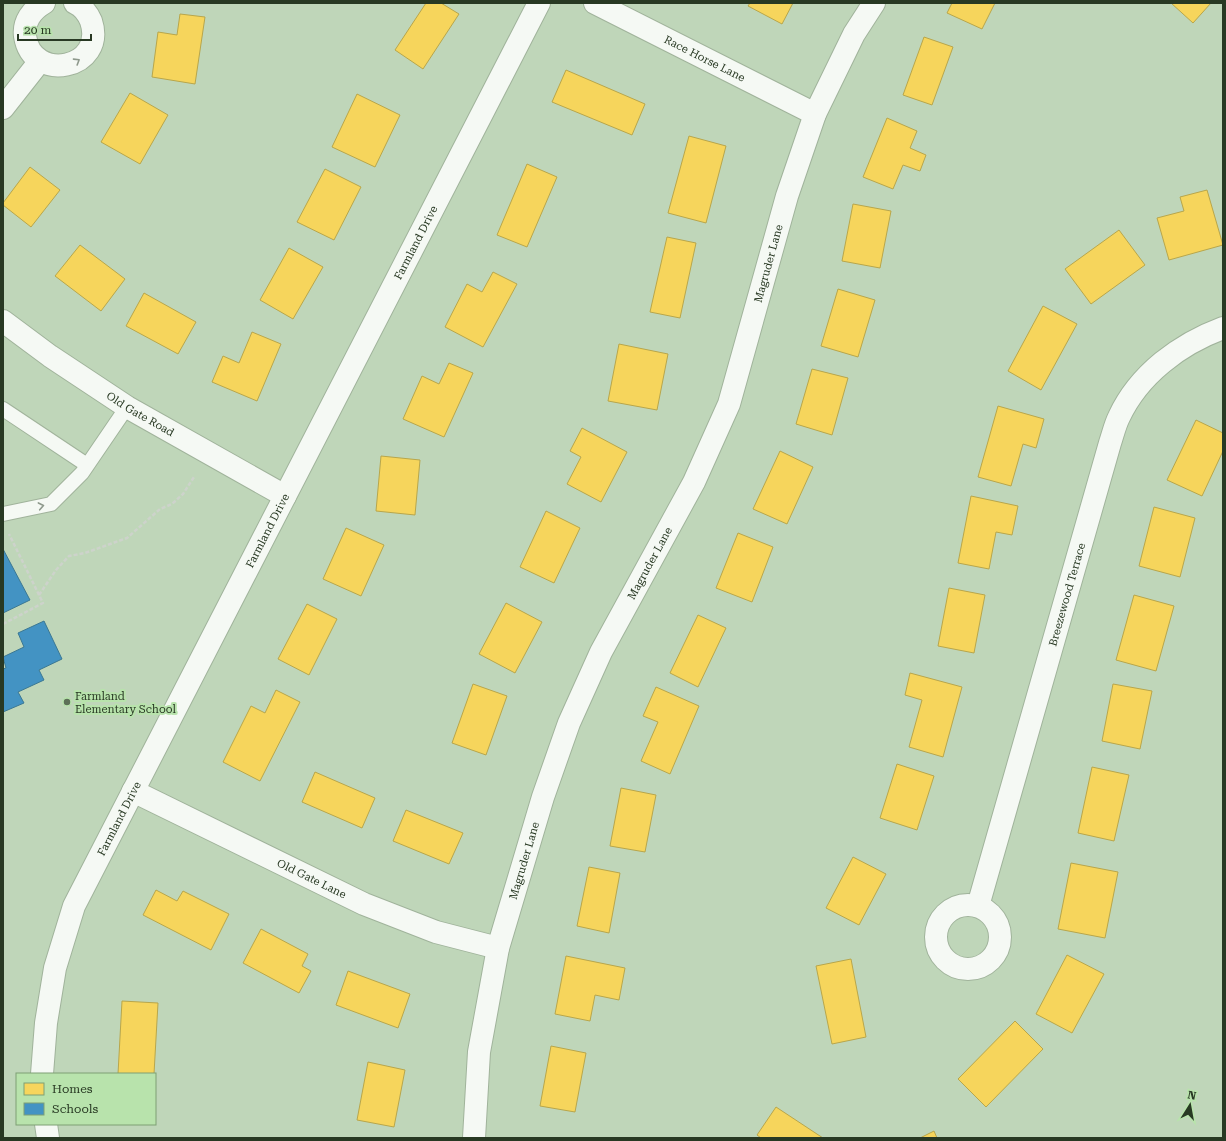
<svg xmlns="http://www.w3.org/2000/svg" width="1226" height="1141" viewBox="0 0 1226 1141" font-family="'Roboto Serif',serif">
<style>
.homes{fill:#f6d55c;stroke:#b8a64b}
.schools{fill:#4393c3;stroke:#3b7893}
.lines{fill:none;stroke-linecap:round;stroke-linejoin:round}
.service-casing{stroke:#a0b39b;stroke-width:16}
.minor-casing{stroke:#a0b39b;stroke-width:24}
.tertiary-casing{stroke:#a0b39b;stroke-width:24}
.path{stroke:#cdd3cb;stroke-width:2.5;stroke-dasharray:4 2;stroke-linecap:butt}
.service{stroke:#f5f9f4;stroke-width:14}
.minor{stroke:#f5f9f4;stroke-width:22}
.tertiary{stroke:#f5f9f4;stroke-width:22}
.oneway{stroke:#8e998c}
.poi-dot{fill:#5d7058;stroke:#b8e3ac;stroke-width:1.5}
.labels{text-anchor:middle;dominant-baseline:central;stroke-width:4;stroke-linejoin:round;paint-order:stroke}
.street-label{font-size:11px;fill:#283923;stroke:#b8e3ac}
.poi-label{font-size:11px;fill:#283923;stroke:#b8e3ac;text-anchor:start}
</style>
<rect width="100%" height="100%" fill="#bfd6b9"/>
<path class="homes" d="M426,3H441L459,14L423,69L395,50Z
M750,3H793L782,24L748,6Z
M952,3H995L982,29L947,13Z
M1171,3H1211L1193,23Z
M180,14L205,17L195,84L152,77L158,32L177,35Z
M924,37L953,47L932,105L903,95Z
M566,70L645,104L632,135L552,102Z
M130,93L168,115L140,164L101,142Z
M357,94L400,115L375,167L332,147Z
M887,118L917,131L910,148L926,155L920,171L903,165L893,189L863,177Z
M689,136L726,146L706,223L668,213Z
M527,164L557,177L527,247L497,235Z
M30,167L60,190L31,227L3,205V203Z
M325,169L361,187L334,240L297,222Z
M1207,190L1223,245L1169,260L1157,218L1184,211L1180,197Z
M853,204L891,211L880,268L842,261Z
M1119,230L1145,265L1091,304L1065,269Z
M667,237L696,243L680,318L650,312Z
M80,245L125,279L101,311L55,276Z
M289,248L323,267L293,319L260,300Z
M493,272L517,284L483,347L445,327L467,284L482,292Z
M838,289L875,300L858,357L821,346Z
M144,293L196,322L178,354L126,326Z
M1043,306L1077,324L1041,390L1008,371Z
M252,332L281,344L257,401L212,382L223,356L239,363Z
M619,344L668,354L657,410L608,401Z
M449,363L473,373L444,437L403,419L422,376L439,384Z
M812,369L848,378L832,435L796,424Z
M998,406L1044,419L1036,448L1023,444L1011,486L978,477Z
M1196,420L1223,433V451L1202,496L1167,480Z
M582,428L627,452L601,502L567,484L581,457L570,451Z
M780,451L813,467L787,524L753,509Z
M381,456L420,460L415,515L376,511Z
M971,496L1018,506L1012,535L996,532L989,569L958,563Z
M1154,507L1195,518L1180,577L1139,566Z
M546,511L580,528L554,583L520,567Z
M346,528L384,545L361,596L323,579Z
M738,533L773,547L752,602L716,588Z
M949,588L985,595L974,653L938,646Z
M1134,595L1174,606L1156,671L1116,660Z
M506,603L542,622L515,673L479,654Z
M307,604L337,619L309,675L278,659Z
M698,615L726,628L698,687L670,673Z
M910,673L962,687L943,757L909,747L922,700L905,695Z
M473,684L507,696L486,755L452,743Z
M1113,684L1152,691L1140,749L1102,741Z
M656,687L699,706L670,774L641,761L658,722L643,716Z
M276,690L300,702L260,781L223,762L251,706L265,713Z
M897,764L934,776L917,830L880,818Z
M1092,767L1129,775L1114,841L1078,833Z
M315,772L375,798L362,828L302,802Z
M621,788L656,795L645,852L610,846Z
M406,810L463,833L449,864L393,841Z
M853,857L886,874L859,925L826,908Z
M1071,863L1118,872L1105,938L1058,929Z
M589,867L620,873L609,933L577,926Z
M156,890L177,901L183,891L229,914L211,950L143,915Z
M261,929L308,954L302,966L311,971L299,993L243,963Z
M1067,955L1104,974L1072,1033L1036,1014Z
M566,956L625,968L619,1000L595,995L590,1021L555,1014Z
M851,959L866,1037L832,1044L816,966Z
M348,971L410,994L398,1028L336,1005Z
M122,1001L158,1003L154,1074H118Z
M1015,1021L1043,1049L986,1107L958,1079Z
M551,1046L586,1053L575,1112L540,1106Z
M368,1062L405,1070L394,1127L357,1120Z
M776,1107L823,1138H761L757,1135Z
M934,1131L937,1138H920Z"/>
<path class="schools" d="M3,549L30,600L3,613Z
M44,621L62,659L39,670L44,680L18,692L24,703L3,712V669L6,668L3,657L24,647L18,633Z"/>
<g class="lines">
<defs>
<path id="service" d="M3,409L87,465
M3,514L51,504L82,473L127,407"/>
<g id="minor">
<path d="M44,3C32,10 23,22 25,36C32,84 107,69 91,21C88,14 82,6 75,3"/>
<path id="s1" d="M595,3L815,114"/>
<path d="M3,108L40,61"/>
<path id="s2" d="M3,321L50,356L127,407L285,496"/>
<path id="s3" d="M133,791L364,904L436,932L498,948"/>
<circle cx="968" cy="937" r="32"/>
<path id="s4" d="M978,906L1110,443C1113,434 1115,425 1119,417C1139,374 1180,344 1223,328"/>
<path id="s5" d="M474,1138L479,1052L498,948L543,797L569,723L601,652L694,482L729,404L787,196L815,114L854,34L874,3"/>
</g>
<g id="tertiary">
<path id="s6" d="M42,1074L46,1023L55,968L74,906L539,3"/>
<path d="M46,1124L48,1138"/>
</g>
</defs>
<use href="#service" class="service-casing"/>
<use href="#minor" class="minor-casing"/>
<use href="#tertiary" class="tertiary-casing"/>
<path class="path" d="M39,595L56,570L69,556L85,553L127,538L160,509L172,504L183,494L194,477
M3,624L43,603L9,534"/>
<use href="#service" class="service"/>
<use href="#minor" class="minor"/>
<use href="#tertiary" class="tertiary"/>
</g>
<defs><path id="oneway-chevron" d="M-2-3.5L2.5 0L-2 3.5" fill="none" stroke-width="1.6" stroke-linecap="round" stroke-linejoin="round"/></defs>
<g class="oneway">
<use href="#oneway-chevron" transform="translate(77 61) rotate(-32)"/>
<use href="#oneway-chevron" transform="translate(41 506) rotate(-11)"/>
</g>
<circle class="poi-dot" cx="67" cy="702" r="4"/>
<g class="labels">
<g class="street-label">
<text stroke="none"><textPath href="#s1" startOffset="123">Race Horse Lane</textPath></text>
<text stroke="none"><textPath href="#s6" startOffset="918">Farmland Drive</textPath></text>
<text stroke="none"><textPath href="#s5" startOffset="931">Magruder Lane</textPath></text>
<text stroke="none"><textPath href="#s2" startOffset="166">Old Gate Road</textPath></text>
<text stroke="none"><textPath href="#s6" startOffset="594">Farmland Drive</textPath></text>
<text stroke="none"><textPath href="#s5" startOffset="607">Magruder Lane</textPath></text>
<text stroke="none"><textPath href="#s4" startOffset="324">Breezewood Terrace</textPath></text>
<text stroke="none"><textPath href="#s6" startOffset="270">Farmland Drive</textPath></text>
<text stroke="none"><textPath href="#s5" startOffset="283">Magruder Lane</textPath></text>
<text stroke="none"><textPath href="#s3" startOffset="199">Old Gate Lane</textPath></text>
</g>
<g class="poi-label">
<text x="75" y="696">Farmland<tspan x="75" dy="13">Elementary School</tspan></text>
</g>
</g>
<rect width="1226" height="1141" fill="none" stroke="#283923" stroke-width="8"/>
<rect x="16" y="1073" width="140" height="52" fill="#b8e3ac" stroke="#7e9f75"/>
<rect x="24" y="1083" width="20" height="12" fill="#f6d55c" stroke="#7e9f75"/>
<text x="52" y="1093" font-size="12" fill="#283923">Homes</text>
<rect x="24" y="1103" width="20" height="12" fill="#4393c3" stroke="#7e9f75"/>
<text x="52" y="1113" font-size="12" fill="#283923">Schools</text>
<g transform="translate(1190 1105) rotate(11)" stroke="#b8e3ac" stroke-width="3" paint-order="stroke">
<path d="M0-3L7 15L0 10L-7 15Z" fill="#283923"/>
<text y="-6" font-size="11" font-weight="bold" text-anchor="middle" fill="#283923">N</text>
</g>
<path d="M18 34v6h73v-6" fill="none" stroke="#283923" stroke-width="2"/>
<text x="24" y="34" font-size="12" fill="#283923" stroke="#b8e3ac" stroke-width="3" paint-order="stroke">20 m</text>
</svg>
